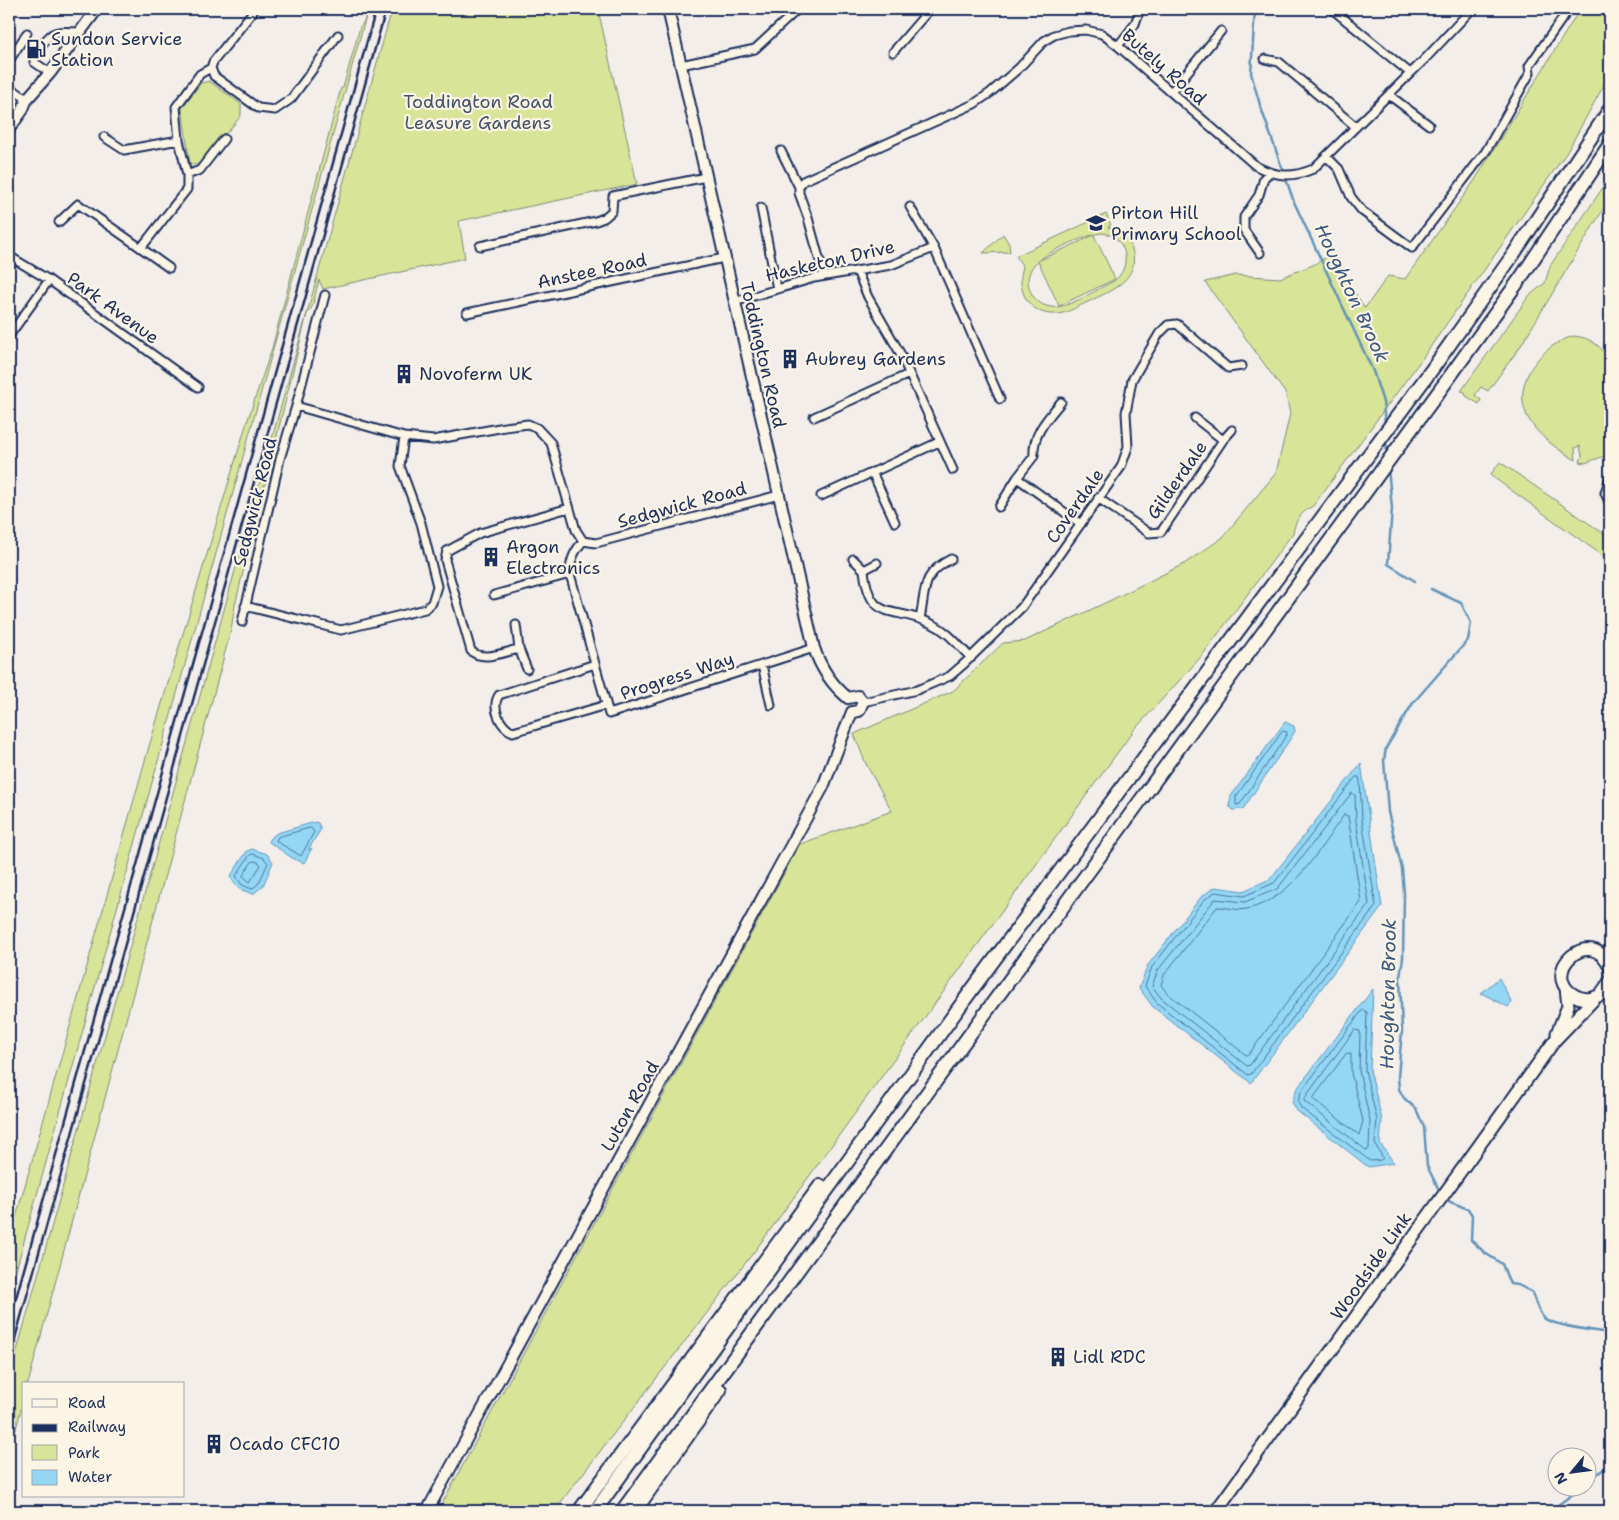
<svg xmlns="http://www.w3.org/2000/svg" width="1619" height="1520" viewBox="0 0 1619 1520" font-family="'Shantell Sans',sans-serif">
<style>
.green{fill:#d8e497;stroke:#7a8a7a;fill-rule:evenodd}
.water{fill:#93d7f5;stroke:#6394b9}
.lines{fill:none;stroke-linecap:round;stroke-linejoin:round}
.shore{stroke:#4b729a;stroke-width:1}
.stream{stroke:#6394b9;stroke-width:2.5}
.street-casing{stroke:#1b2f5e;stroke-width:11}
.secondary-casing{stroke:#1b2f5e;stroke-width:14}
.primary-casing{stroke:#1b2f5e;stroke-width:15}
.highway-casing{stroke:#1b2f5e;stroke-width:16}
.street{stroke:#fcf5e5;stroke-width:7}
.secondary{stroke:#fcf5e5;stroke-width:10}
.primary{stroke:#fcf5e5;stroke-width:11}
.highway{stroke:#fcf5e5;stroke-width:12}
.rail{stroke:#1b2f5e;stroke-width:2.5}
.labels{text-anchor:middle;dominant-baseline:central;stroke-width:4.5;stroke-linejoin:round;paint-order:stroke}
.poi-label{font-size:18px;fill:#1b2f5e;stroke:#fcf5e5;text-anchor:start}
.street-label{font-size:18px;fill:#1b2f5e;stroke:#fcf5e5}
.park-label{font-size:18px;fill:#415369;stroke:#fcf5e5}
.water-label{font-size:19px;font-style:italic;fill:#395984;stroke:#fcf5e5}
</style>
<rect width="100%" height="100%" fill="#f3eeea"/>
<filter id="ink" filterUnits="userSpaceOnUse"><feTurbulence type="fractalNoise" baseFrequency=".02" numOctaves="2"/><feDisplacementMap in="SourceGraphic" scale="10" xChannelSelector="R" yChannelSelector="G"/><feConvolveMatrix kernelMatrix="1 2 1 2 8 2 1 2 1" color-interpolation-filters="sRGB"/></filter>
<g filter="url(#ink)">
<path class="green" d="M366,9H368L9,1295V1242L150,743L246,425L272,348L341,88H343L360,27L365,20Z
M392,9H598L637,184L459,221L465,258L323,289L319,280L312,307L307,314L235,605L231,630L28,1384H24V1398L9,1456V1379Z
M1580,9H1610V74L1567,152L1424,356L1313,506C1301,512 1295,521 1293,533L1201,657L1134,730L757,1248L554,1511H438L800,844L892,811L866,764L854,734L953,691L1003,643L1025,641L1109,601L1184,564L1222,538L1276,473L1290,414L1286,394L1205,282L1236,275L1280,278L1313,265L1330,255L1365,308L1388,276L1405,279L1475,180Z
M209,81L241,104V116L226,134L223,133L198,165L190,164L182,108L201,83Z
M1610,177V198L1520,347L1488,391L1481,387L1475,395L1481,400L1479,404L1466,396L1465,392L1461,391L1529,296L1545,283L1550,266Z
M1106,214L1111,225L1108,227C1119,231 1129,238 1132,249C1141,280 1110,291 1088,302C1078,306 1067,314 1056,314C1030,316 1015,290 1023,267L1016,256ZM1102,233C1127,236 1133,267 1114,281C1097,289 1076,304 1058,307C1035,310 1020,284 1033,266C1041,254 1088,234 1102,233Z
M1003,234L1009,244L1010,252L983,253Z
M1094,235L1115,279L1059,306L1038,261Z
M1574,336C1590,337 1602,347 1610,360V454L1585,463L1580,462L1582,456L1580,446L1575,448L1576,460C1558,450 1536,435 1527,416C1511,382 1542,344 1574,336Z
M1500,462L1610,538V561L1490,475Z"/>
<path class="water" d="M1285,722L1294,726L1295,731L1291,738L1243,809L1233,810L1229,806L1231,796Z
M1361,763L1382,907L1251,1083L1153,1007L1139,988L1148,965L1201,897L1215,887L1243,891L1270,879Z
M315,822L318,823L321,829L308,850L312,848L304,863L292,858L269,842V839L277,833Z
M252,849L267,854L273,862L263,886L253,894L239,889L230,877L247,851Z
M1499,978L1512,1003L1508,1007L1481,993Z
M1373,989L1370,1070L1382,1120L1380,1143L1394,1163L1368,1167L1297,1111L1292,1102L1296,1090Z"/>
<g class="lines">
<path class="shore" d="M1283,731L1287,732L1286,736L1240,804L1236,805V797Z
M1356,777H1359L1360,781L1362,820L1376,906L1251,1074L1248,1075L1157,1003L1145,986L1152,967L1204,900L1215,892L1244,896L1274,883Z
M1352,793L1355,795L1356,821L1369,904L1250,1065L1247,1066L1161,998L1152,986L1158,970L1215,899L1245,902L1277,889Z
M1344,815L1348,816L1361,902L1249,1054L1246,1055L1167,993L1161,985L1164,975L1217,907C1227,907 1237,911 1247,909C1293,899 1318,850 1344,815Z
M311,828L314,832L301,856L276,841L278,837Z
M253,854L264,858L268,863L259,883L252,889L242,885L236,876L249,856Z
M253,861L258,862L261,865L250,882L243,876Z
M1363,1010L1367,1012L1365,1070L1377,1120L1375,1144L1383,1158L1381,1160L1370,1161L1301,1108L1298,1102L1301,1092Z
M1355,1030L1360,1031L1359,1071L1370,1121L1369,1148L1367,1151L1304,1101L1307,1095Z
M1347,1053L1351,1054V1073L1363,1121L1359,1135L1313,1099Z"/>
<path class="stream" d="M1255,9L1251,73L1260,105L1294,202L1373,371L1383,402L1385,425
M1386,440L1387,455
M1388,468L1392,508L1388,564L1415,581
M1431,589L1461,603L1471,623L1468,640L1413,703L1386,748L1384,760L1388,812L1402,869L1404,893L1403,958L1400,977L1402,1031L1398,1077L1399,1089L1404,1098L1416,1109L1424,1127L1427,1166L1440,1192
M1443,1199L1468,1209L1472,1215L1471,1240L1485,1253L1502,1264L1510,1284L1518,1285L1532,1292C1535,1301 1537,1311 1544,1318C1552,1326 1597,1331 1610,1333
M1586,1483L1610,1464
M1550,1511L1581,1488"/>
<defs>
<path id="street" d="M255,9L213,62L211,68L214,76L258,108L275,110L291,99L338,35
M1332,9L1410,73
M1118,46L1135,24L1140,9
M893,52L930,9
M1265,59L1279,62L1356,127
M9,61L27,33
M681,65L755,49L798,9
M50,73L34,62V58C51,32 48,30 81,32
M9,87L27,99
M1171,92L1221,31
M1389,95L1429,125
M104,137L124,150L179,140
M781,151L799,187V193L808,218L824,276
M1326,156L1339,169L1351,197L1362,211L1412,248L1486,151L1530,73L1529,66L1569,9
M187,175L200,170L224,139
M799,187L803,181L974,104L990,93L1019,68L1044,41L1054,35L1069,31L1086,30L1102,34L1118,46L1256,166C1277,177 1292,178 1313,169L1424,60L1472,9
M761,208L777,289
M59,222L78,204L141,248L187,189V175L179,140L176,107L200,74L211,68
M480,246L596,221L604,218L612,211L613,196L706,177
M141,248L169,268
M934,248L1000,399
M1260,253L1244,230V217L1259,195L1264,178L1269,173
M9,256L49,280L198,387
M857,271L868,297L900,353L953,470
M325,295L296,406L404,437L433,440L505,427L528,424L537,428L551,443L576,530L583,541L596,543L779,495
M734,302L814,278L891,265L934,248L910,207
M467,313L724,258
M9,336L49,280
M814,417L909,374
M1223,440L1232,430
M872,472L895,522
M1610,477L1605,493L1610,504
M1017,478L1081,524
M821,496L939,442
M1098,498L1149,533L1161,532L1223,440L1195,418
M999,507L1017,478L1034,456C1032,434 1048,418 1061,402
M583,541C574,552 570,560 570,574L609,714L814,648
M853,559L864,570
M877,563L864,570C870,624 892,605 930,623C947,630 958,645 971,658
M494,595L570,574
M245,606L341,630L425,609L432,603L437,586L421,523L400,466L404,437
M920,619C926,589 921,574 951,559
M242,622L280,459L296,406
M516,625L519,649C504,652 483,662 471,651L445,560L447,551L480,533L569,508
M519,649L527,669
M595,664L499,695C491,707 500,727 513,732L606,705
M762,665L771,705
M863,702L917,690L950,676L965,663L1022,607L1121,467L1128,447L1126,413L1132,380L1159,334L1168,325L1177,324L1228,368L1242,366"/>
<path id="secondary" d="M668,9L814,648C821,669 831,684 848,698
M9,129L22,111L27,99L50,73L97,9
M848,698L858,696L863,702L859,711L852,712
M427,1511L823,787L852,712"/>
<path id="primary" d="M1610,967C1591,923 1538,973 1574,995C1582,1000 1591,1000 1600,995L1610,981
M1557,1033L1568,1006L1566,988
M1216,1511L1555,1040L1596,997"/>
<path id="highway" d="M579,1511L820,1186
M595,1511L971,991L1433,368L1513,255L1610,109
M622,1511L1448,379L1520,279L1610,144
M635,1511L720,1390"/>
</defs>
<use href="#street" class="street-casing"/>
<use href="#secondary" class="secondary-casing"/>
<use href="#primary" class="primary-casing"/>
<use href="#highway" class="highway-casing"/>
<use href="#street" class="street"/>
<use href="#secondary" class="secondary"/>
<use href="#primary" class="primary"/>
<use href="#highway" class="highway"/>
<path class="rail" d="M9,1323L376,9
M9,1360L386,9"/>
</g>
</g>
<defs>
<symbol id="fuel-bare" viewBox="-9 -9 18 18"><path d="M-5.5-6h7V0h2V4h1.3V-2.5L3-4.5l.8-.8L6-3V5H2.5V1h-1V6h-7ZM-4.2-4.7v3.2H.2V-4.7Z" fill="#1b2f5e" stroke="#fcf5e5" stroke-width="2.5" paint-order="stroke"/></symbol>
<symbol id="school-bare" viewBox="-9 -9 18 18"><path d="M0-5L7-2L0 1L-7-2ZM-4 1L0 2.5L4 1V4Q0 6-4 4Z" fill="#1b2f5e" stroke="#fcf5e5" stroke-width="2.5" paint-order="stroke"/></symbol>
<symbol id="building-bare" viewBox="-9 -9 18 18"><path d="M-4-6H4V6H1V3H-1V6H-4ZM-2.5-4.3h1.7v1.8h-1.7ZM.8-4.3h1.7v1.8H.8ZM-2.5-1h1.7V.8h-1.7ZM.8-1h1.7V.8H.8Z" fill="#1b2f5e" stroke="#fcf5e5" stroke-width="2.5" paint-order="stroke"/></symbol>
</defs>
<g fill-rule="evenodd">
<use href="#fuel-bare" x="22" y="35" width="28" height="28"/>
<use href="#school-bare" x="1082" y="209" width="28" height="28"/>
<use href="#building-bare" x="776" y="345" width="28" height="28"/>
<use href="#building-bare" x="390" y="360" width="28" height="28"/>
<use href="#building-bare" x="477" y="543" width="28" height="28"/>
<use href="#building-bare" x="1044" y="1343" width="28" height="28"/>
<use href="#building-bare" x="200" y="1430" width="28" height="28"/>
</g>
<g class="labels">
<g class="poi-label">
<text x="51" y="39">Sundon Service<tspan x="51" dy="21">Station</tspan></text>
<text x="1111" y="213">Pirton Hill<tspan x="1111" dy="21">Primary School</tspan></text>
<text x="805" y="359">Aubrey Gardens</text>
<text x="419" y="374">Novoferm UK</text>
<text x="506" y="547">Argon<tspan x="506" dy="21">Electronics</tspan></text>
<text x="1073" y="1357">Lidl RDC</text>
<text x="229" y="1444">Ocado CFC10</text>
</g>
<g class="street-label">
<text transform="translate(1164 67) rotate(41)">Butely Road</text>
<text transform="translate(830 261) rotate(-13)">Hasketon Drive</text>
<text transform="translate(592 271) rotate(-12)">Anstee Road</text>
<text transform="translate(113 308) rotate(36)">Park Avenue</text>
<text transform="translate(763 355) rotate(77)">Toddington Road</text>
<text transform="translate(1177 480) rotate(-55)">Gilderdale</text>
<text transform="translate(255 502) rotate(-76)">Sedgwick Road</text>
<text transform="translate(682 505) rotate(-15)">Sedgwick Road</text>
<text transform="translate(1075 506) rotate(-55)">Coverdale</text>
<text transform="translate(677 676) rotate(-18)">Progress Way</text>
<text transform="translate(630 1106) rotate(-61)">Luton Road</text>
<text transform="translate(1371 1266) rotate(-55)">Woodside Link</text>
</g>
<g class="park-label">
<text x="478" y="102">Toddington Road<tspan x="478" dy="21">Leasure Gardens</tspan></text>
</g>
<g class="water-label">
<text transform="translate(1352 293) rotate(65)">Houghton Brook</text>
<text transform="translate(1388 994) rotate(-89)">Houghton Brook</text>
</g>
</g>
<rect width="1619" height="1520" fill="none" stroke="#fcf5e5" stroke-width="30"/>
<rect x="15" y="15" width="1589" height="1490" fill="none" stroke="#1b2f5e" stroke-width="2" filter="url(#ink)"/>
<rect x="22" y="1382" width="162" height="115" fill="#fcf5e5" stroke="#a2a6af"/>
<rect x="32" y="1399" width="25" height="8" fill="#fcf5e5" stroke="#a2a6af"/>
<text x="68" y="1408" font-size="15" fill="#1b2f5e">Road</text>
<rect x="32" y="1424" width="25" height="8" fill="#1b2f5e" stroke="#a2a6af"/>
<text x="68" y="1432" font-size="15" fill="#1b2f5e">Railway</text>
<rect x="32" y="1445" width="25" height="15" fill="#d8e497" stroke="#a2a6af"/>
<text x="68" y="1458" font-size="15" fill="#1b2f5e">Park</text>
<rect x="32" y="1470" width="25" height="15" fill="#93d7f5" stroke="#a2a6af"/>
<text x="68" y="1482" font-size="15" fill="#1b2f5e">Water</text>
<g transform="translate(1572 1472) rotate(241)"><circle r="24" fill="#fcf5e5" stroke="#a2a6af"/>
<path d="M0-4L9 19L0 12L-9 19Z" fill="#1b2f5e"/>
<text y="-8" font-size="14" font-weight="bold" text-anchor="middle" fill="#1b2f5e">N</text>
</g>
</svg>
